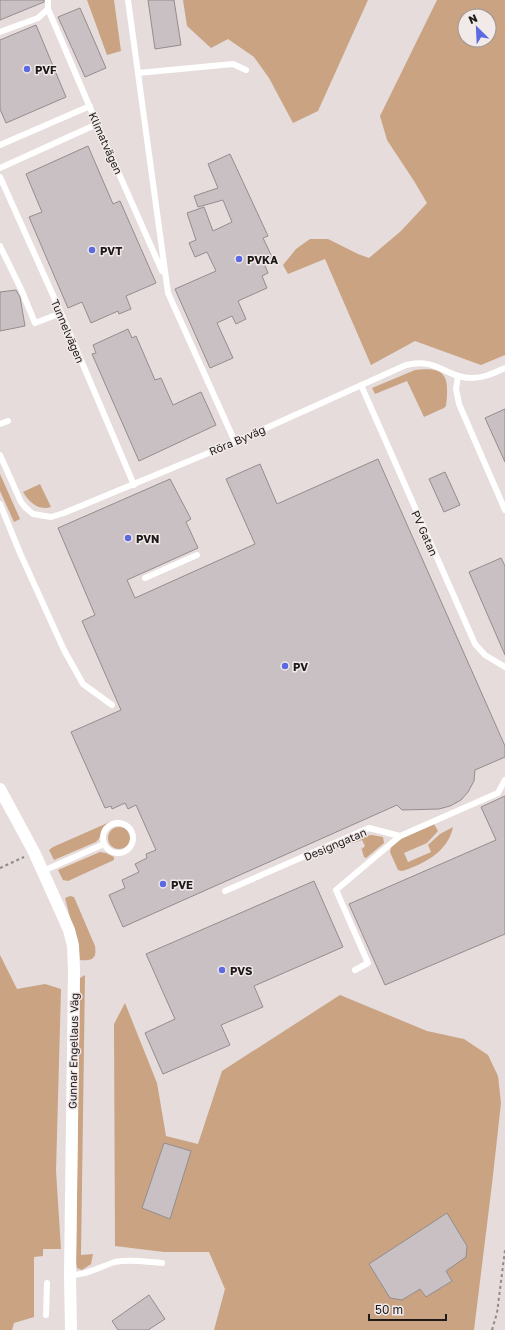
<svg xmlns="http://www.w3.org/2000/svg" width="505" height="1330" viewBox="0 0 505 1330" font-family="'Golos Text',sans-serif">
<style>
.green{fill:#c9a382;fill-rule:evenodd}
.building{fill:#c8c0c2;stroke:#948c8e}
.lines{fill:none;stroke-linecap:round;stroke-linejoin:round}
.path{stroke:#918a89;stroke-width:2;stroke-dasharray:3 3;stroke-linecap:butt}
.lane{stroke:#fff;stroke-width:6}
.street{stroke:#fff;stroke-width:12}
.poi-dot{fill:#5d69e1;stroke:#f2e9e9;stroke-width:1.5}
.labels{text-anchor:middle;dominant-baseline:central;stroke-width:3;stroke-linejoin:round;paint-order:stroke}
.poi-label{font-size:11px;font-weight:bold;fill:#1d1a19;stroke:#f2e9e9;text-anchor:start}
.street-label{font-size:11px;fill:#1d1a19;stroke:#f2e9e9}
</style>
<rect width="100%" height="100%" fill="#e5dcdb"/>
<path class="green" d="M87,0H114L121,51L107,55Z
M183,0H368L318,111L293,123L269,78L254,57L228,39L211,48L187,26Z
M437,0H505V355L481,365L415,341L371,365L325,259L288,274L283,265L296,249L310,239H328L358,254L369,258L401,231L427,203L414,181L387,140L380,116ZM465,16H489V40H465Z
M415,370C448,366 449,378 446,406L444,408L424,417L407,381L375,394L372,388Z
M0,474L20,519L14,522L0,491Z
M40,484L51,507C38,511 29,502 23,492Z
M112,821C96,829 105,834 96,842L54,860L49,850L53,847Z
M434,824L438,831L427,843L404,853L408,862L431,852L428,845L440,834L453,827C448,852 424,864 402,871L398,870L390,852L391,847L401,839Z
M108 838a11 11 0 1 1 22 0a11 11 0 1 1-22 0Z
M372,835L383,837L384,843L366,858L364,857L361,847L362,849L365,846L362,840L346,845L317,858L316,854C334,846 353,836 372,835Z
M100,852L106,853L114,857V860L68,881L63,880L58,870Z
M70,896L74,897L95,946C97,959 92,961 80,960L78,940L71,921L65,898Z
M0,955L17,989L45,984L61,989L56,1171L61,1249H43V1256L34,1257V1317L14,1323L12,1330H0Z
M85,975L81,1255L93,1254L91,1264L82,1270L77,1268L76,1262L80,978Z
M340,995L427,1031L464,1039L488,1055L498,1076L501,1103L492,1184L474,1330H214L225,1289L209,1252H164L115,1246L114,1024L125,1003L157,1083L166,1136L198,1144L222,1071Z"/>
<path class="building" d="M0,0H44V2L0,20Z
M148,0H174L181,45L155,49Z
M80,8L106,68L85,77L58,17Z
M36,25L66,97L6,123L0,109V40Z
M88,146L113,204L120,201L156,283L126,296L131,309L119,314L118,311L91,323L82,302L68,308L29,217L42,212L26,174Z
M230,154L268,236L263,238L272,257L263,261L268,273L262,276L267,288L238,301L246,319L236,324L232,316L217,323L233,358L210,368L175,289L216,271L207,252L195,257L189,243L196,240L187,213L204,207L213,231L232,222L223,200L198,207L194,196L218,188L208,164Z
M16,290L20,297L25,326L0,331V292Z
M128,329L132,338L136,336L155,380L161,378L173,405L201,392L216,425L139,461L92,354L96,353L93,345Z
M505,409V462L485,418Z
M378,459L505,746V757L475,770L474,781L468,792L461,800L450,806L439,809L402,810L397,805L123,927L109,895L125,888L122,880L139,872L135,864L147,858L146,854L156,850L136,805L128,809L125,803L112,809L111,806L105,808L71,732L121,710L82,621L95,615L58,528L170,479L191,519L186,522L198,548L127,580L135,598L255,544L226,479L260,464L277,504Z
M445,472L460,505L444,512L429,479Z
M501,558L505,566V655L469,572Z
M505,796V934L385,985L349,904L496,840L481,807Z
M314,881L343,947L254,986L263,1007L221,1025L230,1045L163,1074L145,1033L175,1019L146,954Z
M164,1143L191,1151L170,1219L142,1208Z
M447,1213L467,1246L466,1257L446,1271L452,1281L426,1297L420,1289L402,1300L390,1298L369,1264Z
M149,1295L165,1319L148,1330H118L112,1321Z"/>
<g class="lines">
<path class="path" d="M0,868L24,857
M492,1330L497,1313L505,1250"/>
<path class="lane" d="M128,0L168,293L235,442
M48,9L97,124L162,271
M0,32L38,18L48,9V0
M138,73L233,64L246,70
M0,145L90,106
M0,168L97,124
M0,177L61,313L134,485
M0,246L21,289L35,323L61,313
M458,376L456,389L459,404L505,510
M361,385L475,644L485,655L505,667
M0,424L8,421
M0,455L21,502L26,508L33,514L51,517L64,513L235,442L406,365C437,357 446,378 472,378C484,378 494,373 505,368
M0,504L20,553L64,650L83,684L112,705
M145,578L197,555
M103 838a15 15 0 1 1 30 0a15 15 0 1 1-30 0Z
M43,871L104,844
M225,891L369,828L400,836L498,793L505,780
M355,970L368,963L336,890L400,836
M70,1275C88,1275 99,1267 115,1262C130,1259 147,1262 162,1263
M46,1315L47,1283"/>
<path class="street" d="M0,789L34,852L69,930L73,946L74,971L70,1275L71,1330"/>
</g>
<g class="poi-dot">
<circle cx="27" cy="69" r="4"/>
<circle cx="92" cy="250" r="4"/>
<circle cx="239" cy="259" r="4"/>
<circle cx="128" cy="538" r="4"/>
<circle cx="285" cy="666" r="4"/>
<circle cx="163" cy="884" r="4"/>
<circle cx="222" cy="970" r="4"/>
</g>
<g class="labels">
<g class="poi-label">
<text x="35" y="69">PVF</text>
<text x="100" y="250">PVT</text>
<text x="247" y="259">PVKA</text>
<text x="136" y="538">PVN</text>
<text x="293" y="666">PV</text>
<text x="171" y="884">PVE</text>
<text x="230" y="970">PVS</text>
</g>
<g class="street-label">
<text transform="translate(106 143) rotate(66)">Klimatvägen</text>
<text transform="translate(68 331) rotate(67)">Tunnelvägen</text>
<text transform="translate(237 440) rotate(-23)">Röra Byväg</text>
<text transform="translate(425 533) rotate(66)">PV Gatan</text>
<text transform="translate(335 844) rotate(-23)">Designgatan</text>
<text transform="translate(73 1051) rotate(-89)">Gunnar Engellaus Väg</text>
</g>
</g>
<g transform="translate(477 28) rotate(336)"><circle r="19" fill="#f2e9e9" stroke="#9d9696"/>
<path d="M0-3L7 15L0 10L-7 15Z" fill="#5d69e1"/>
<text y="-6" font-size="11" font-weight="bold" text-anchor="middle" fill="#1d1a19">N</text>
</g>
<path d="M369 1314v6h77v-6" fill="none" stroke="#1d1a19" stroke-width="2"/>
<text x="375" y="1314" font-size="12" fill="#1d1a19" stroke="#f2e9e9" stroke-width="3" paint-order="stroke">50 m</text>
</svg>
